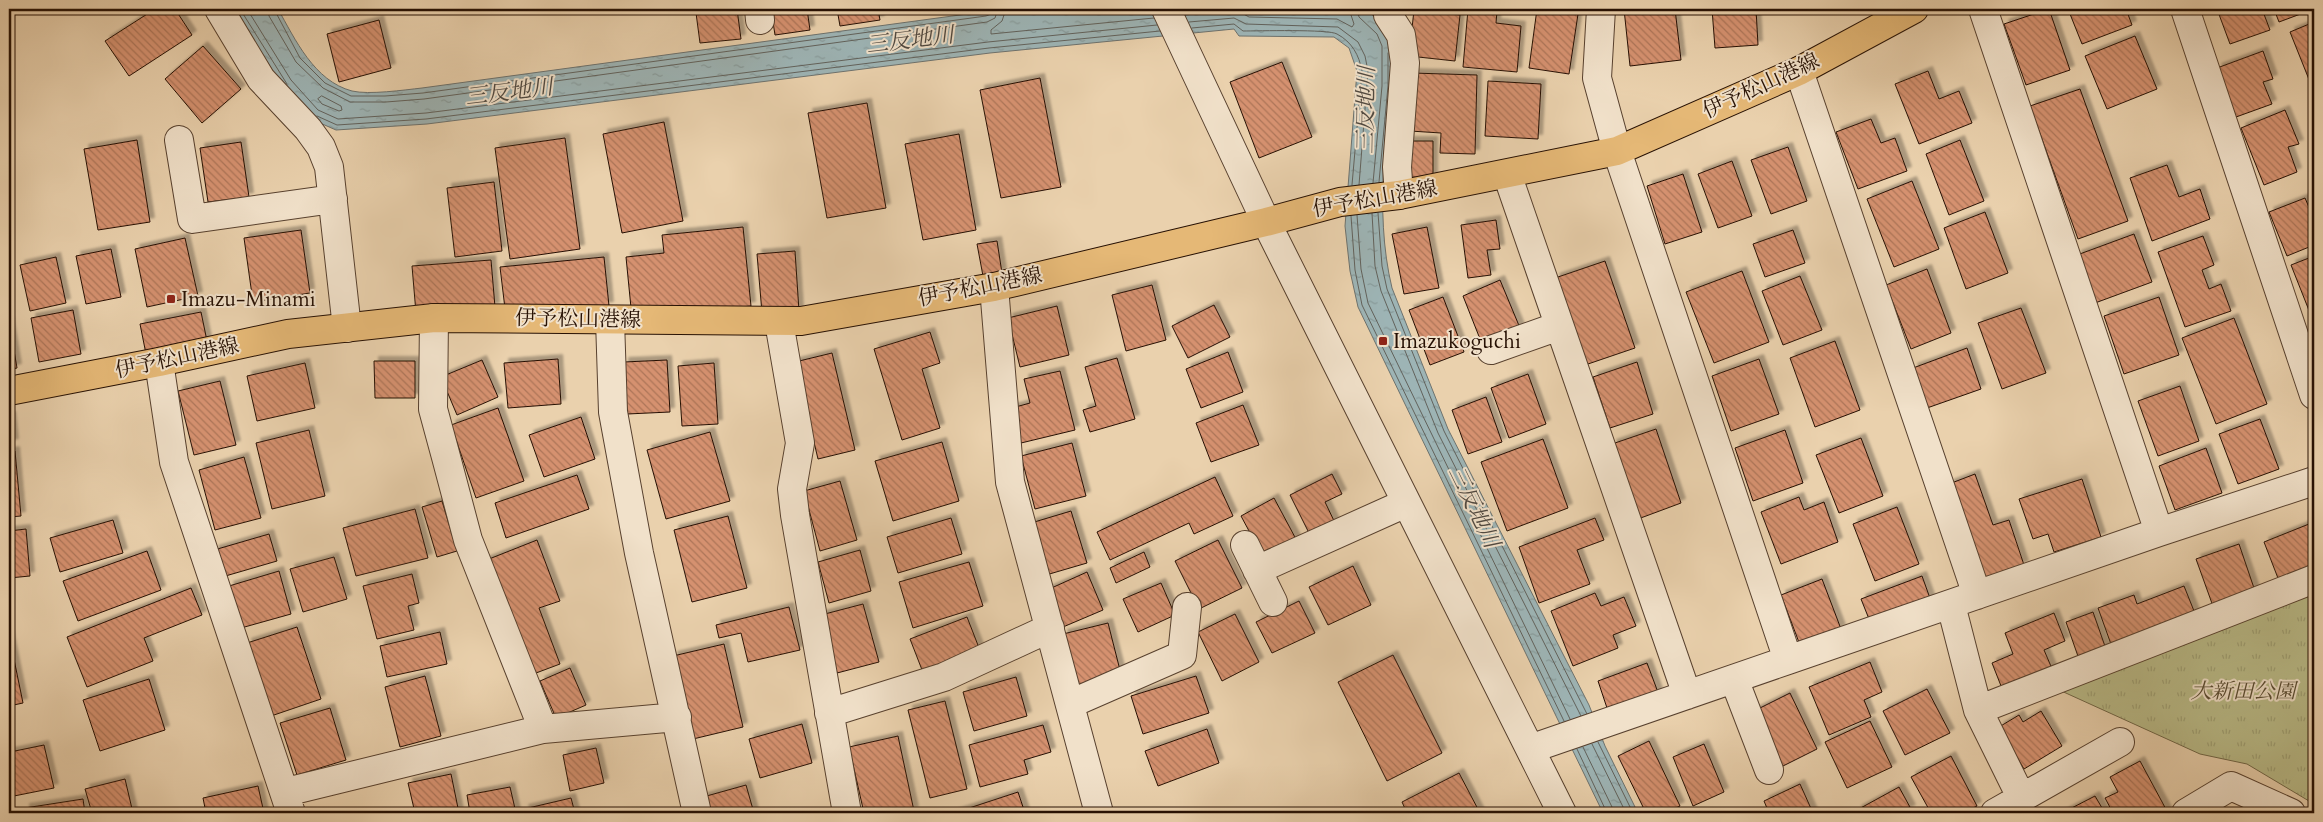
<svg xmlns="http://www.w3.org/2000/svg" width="2323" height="822" viewBox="0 0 2323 822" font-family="Cardo,'Noto Serif JP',serif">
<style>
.park{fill:url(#park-tufts);stroke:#706646}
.water{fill:url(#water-ripples);stroke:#6d726e}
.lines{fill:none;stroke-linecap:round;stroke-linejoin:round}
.shore{stroke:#62625c;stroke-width:1}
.building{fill:url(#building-back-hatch);stroke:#261003;filter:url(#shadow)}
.minor-casing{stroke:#57402e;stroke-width:30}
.major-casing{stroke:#261003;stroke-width:30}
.minor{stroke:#f1e1ca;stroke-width:28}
.major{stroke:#e5b876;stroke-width:28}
.poi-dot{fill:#8f2418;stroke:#f1e1ca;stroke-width:2}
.labels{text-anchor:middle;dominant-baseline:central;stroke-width:4;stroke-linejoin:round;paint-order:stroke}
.street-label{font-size:21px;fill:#261003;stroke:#f1e1ca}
.poi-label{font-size:21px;fill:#261003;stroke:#f1e1ca;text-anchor:start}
.park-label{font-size:21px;font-style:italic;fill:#594c32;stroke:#f1e1ca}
.water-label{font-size:22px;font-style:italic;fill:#504941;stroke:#f1e1ca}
</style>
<defs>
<pattern id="park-tufts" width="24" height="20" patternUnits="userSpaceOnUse" patternTransform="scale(1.25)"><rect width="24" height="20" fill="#b9bb88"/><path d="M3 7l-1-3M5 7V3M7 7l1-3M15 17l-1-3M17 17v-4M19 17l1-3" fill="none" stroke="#9fa074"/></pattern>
<pattern id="water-ripples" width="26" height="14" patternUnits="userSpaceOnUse" patternTransform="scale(1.25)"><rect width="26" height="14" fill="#9db4b5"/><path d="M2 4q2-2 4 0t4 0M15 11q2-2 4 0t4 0" fill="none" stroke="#879a9a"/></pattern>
<pattern id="building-back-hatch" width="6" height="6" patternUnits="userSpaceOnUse" patternTransform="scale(1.25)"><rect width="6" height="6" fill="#d5916f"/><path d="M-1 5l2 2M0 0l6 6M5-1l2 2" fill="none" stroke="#ad7559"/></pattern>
<filter id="shadow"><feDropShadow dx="4.5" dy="-4.5" stdDeviation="1" flood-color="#0004"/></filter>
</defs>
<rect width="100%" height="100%" fill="#ead1ad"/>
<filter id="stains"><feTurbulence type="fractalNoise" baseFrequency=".004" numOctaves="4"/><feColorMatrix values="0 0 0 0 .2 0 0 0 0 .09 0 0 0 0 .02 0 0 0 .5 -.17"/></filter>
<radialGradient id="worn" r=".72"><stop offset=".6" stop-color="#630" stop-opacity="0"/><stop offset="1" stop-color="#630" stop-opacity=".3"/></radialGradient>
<path class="park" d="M2314,591V804L2247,764L2200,754L2046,684Z"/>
<path class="water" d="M234,9H278C295,39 314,81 352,91C369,95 404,90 422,88L1004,9H1366L1386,28L1393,44C1388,124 1373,209 1392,288L1448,429L1589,705L1605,746L1638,813H1603L1358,307L1350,271L1345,226L1357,71L1349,48L1334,37L1239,36L1234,29L990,53L427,124L336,130L311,119L283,87Z"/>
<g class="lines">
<path class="shore" d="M240,9L287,84
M247,9L291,80L318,110L338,119L426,113L988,42L1157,25
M268,9L269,16L296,62L323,88L350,102H386L424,99L987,22L995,18L998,9
M274,9L300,58L325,83L351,96H385L423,93L986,16L991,14L992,9
M1006,9L1002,21L991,30V34L1154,18
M1357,9L1359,17L1377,34L1382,46V86L1373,183
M1185,15L1236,10L1249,17L1337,19L1352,27L1354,24L1349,9
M1189,22L1234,18L1246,24L1338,27L1358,42L1365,56L1368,71L1359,185
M1192,28L1234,24L1243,31C1257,31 1329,29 1337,34C1352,42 1359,55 1362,71L1352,185
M322,96L341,106L342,110L339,111L322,104L318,99Z
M317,116L337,125L426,119L989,48L1160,31
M1379,182L1388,86V53
M1372,213L1375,266L1381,291L1438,433L1581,716
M1378,213L1382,266L1387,289L1444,431L1587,714
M1357,215L1361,269L1368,303L1570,719
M1351,216L1355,270L1362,305L1564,721
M1598,742L1633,813
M1592,744L1626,813
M1583,747L1612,807L1613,813
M1577,749L1607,813"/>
</g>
<path class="building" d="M155,9H175L192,35L129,76L105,41Z
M737,9L741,39L700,43L696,13Z
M771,9H807L810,30L775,35Z
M837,9H878L880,20L840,26Z
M924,9H955V10L925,14Z
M1468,9L1497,11L1496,23L1521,26L1517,72L1463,67Z
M1537,9L1578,14L1569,74L1529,68Z
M1624,9H1675L1681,60L1630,66Z
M1712,9H1756L1758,45L1715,48Z
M2049,9L2070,70L2026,85L2004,24Z
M2068,9H2126L2132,25L2082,44Z
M2217,9H2262L2270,30L2230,44Z
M2274,9H2314L2279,22Z
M1414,10L1460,15L1455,61L1409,56Z
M379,20L391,68L339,82L327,34Z
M2314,22V86L2312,87L2290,32Z
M2135,36L2157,89L2107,109L2085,56Z
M203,46L241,89L202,123L165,79Z
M2263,51L2273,79L2263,82L2272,104L2236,117L2217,68Z
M1282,62L1312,137L1259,158L1230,82Z
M1928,71L1939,99L1959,91L1972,123L1919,144L1895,84Z
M1412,73L1477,75L1475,154L1440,153L1441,133L1410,131Z
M1040,78L1061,187L1001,198L980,90Z
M1488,81L1541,84L1538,139L1485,136Z
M2080,89L2128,221L2078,239L2030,106Z
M867,103L886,208L827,218L808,113Z
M2285,110L2299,144L2288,147L2297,172L2264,185L2241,128Z
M1871,119L1881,143L1895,138L1907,171L1858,189L1836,132Z
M664,122L683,221L622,233L603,134Z
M959,134L976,230L923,240L905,144Z
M565,138L580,249L510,259L495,148Z
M137,140L150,222L98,230L84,149Z
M1960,140L1984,201L1949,215L1926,154Z
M1407,141H1433V178L1407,177Z
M241,142L249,197L208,202L200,148Z
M1788,147L1807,201L1771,214L1751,160Z
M1732,161L1752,216L1718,228L1698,174Z
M2167,165L2179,197L2200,189L2210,219L2152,241L2130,178Z
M1683,174L1702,232L1665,244L1647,186Z
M1912,181L1939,249L1894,267L1867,199Z
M494,182L502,251L455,257L447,188Z
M2305,198L2314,219V245L2287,256L2269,212Z
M1985,212L2008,273L1966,289L1944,228Z
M1496,220L1500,249L1487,250L1491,275L1468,278L1461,225Z
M743,227L751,306L632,318L626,257L664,253L662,235Z
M1427,227L1439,288L1404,294L1392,234Z
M301,230L310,293L253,302L244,238Z
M1793,230L1805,263L1765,277L1753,244Z
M2134,234L2152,282L2095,303L2077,255Z
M2203,236L2214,265L2202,270L2209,289L2221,284L2231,311L2185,327L2158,252Z
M185,238L198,296L147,307L135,249Z
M997,241L1002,273L983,276L977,244Z
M111,249L121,297L86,304L76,256Z
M795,251L799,311L762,313L757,254Z
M2314,256V311L2310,313L2291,265Z
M56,257L66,303L30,311L20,265Z
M604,257L609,306L506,317L500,267Z
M491,260L495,307L416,313L412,266Z
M1605,261L1635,348L1585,365L1555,278Z
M1927,269L1951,333L1911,349L1886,285Z
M1742,271L1769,342L1714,363L1686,292Z
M1800,276L1822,330L1783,345L1762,291Z
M1500,280L1520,328L1482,344L1463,296Z
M1152,285L1166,340L1126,351L1112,295Z
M1443,297L1464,352L1430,365L1409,310Z
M2159,297L2179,355L2124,374L2104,316Z
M1214,305L1230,337L1188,358L1172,326Z
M1057,306L1069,355L1020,367L1008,318Z
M2021,308L2046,373L2002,389L1978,323Z
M73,310L81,354L39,362L31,318Z
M201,312L207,341L146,354L140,324Z
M2234,318L2267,404L2216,424L2182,338Z
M9,321L17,368L9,370Z
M930,332L940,363L922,369L940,428L902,440L874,349Z
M1835,341L1860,410L1815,427L1790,358Z
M1967,348L1981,389L1927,408L1913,368Z
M1228,352L1243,392L1201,408L1186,369Z
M832,353L855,450L818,459L795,362Z
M1117,358L1135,419L1090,432L1083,410L1096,406L1085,367Z
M558,359L561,404L508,408L504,363Z
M1759,359L1779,414L1731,431L1712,376Z
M482,360L498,397L457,415L441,377Z
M667,360L670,412L627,414L624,362Z
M374,361H415V398H375Z
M1637,362L1653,414L1610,428L1593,377Z
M305,363L315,408L257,421L247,376Z
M714,363L718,424L682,426L678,366Z
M1060,371L1075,430L1021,443L1012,408L1030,403L1024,379Z
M1528,374L1546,424L1509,438L1491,388Z
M220,381L236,445L194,455L178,391Z
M2180,386L2199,441L2158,456L2138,401Z
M1486,397L1502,442L1468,454L1452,410Z
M1243,405L1259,445L1211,462L1196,423Z
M498,408L524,481L476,498L451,425Z
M9,416H11L14,443L9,444Z
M581,417L595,459L544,477L529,435Z
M2260,419L2279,469L2238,484L2219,434Z
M1656,429L1681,503L1638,519L1612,444Z
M309,430L325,496L272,509L256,443Z
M1785,430L1803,483L1753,501L1735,448Z
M710,432L730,501L666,519L647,450Z
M1861,438L1883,496L1839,513L1816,455Z
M1543,439L1568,508L1507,531L1481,462Z
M942,442L959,501L893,521L875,461Z
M1072,443L1086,496L1035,509L1021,456Z
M2206,448L2222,493L2175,510L2159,466Z
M15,451L21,516L9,517V452Z
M244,457L261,518L215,530L199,470Z
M1332,474L1342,494L1325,502L1336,525L1311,537L1290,495Z
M1975,474L1993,525L2009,520L2024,565L1982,579L1949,484Z
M577,475L589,509L506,538L495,503Z
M1215,477L1233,516L1194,534L1189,523L1110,560L1097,532Z
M2082,479L2101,537L2054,552L2048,534L2033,539L2019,499Z
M840,481L857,540L820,551L804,491Z
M1799,497L1804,510L1824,502L1838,542L1781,564L1761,512Z
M1274,498L1297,541L1264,559L1241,516Z
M442,501L457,551L437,557L422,507Z
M1897,507L1919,564L1875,581L1853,524Z
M415,509L428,558L356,576L343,528Z
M1071,511L1087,563L1046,575L1031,523Z
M728,516L747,588L692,602L674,530Z
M951,518L962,554L898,573L887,537Z
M1595,518L1604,540L1577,550L1590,584L1539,603L1519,547Z
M113,520L123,553L60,572L50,538Z
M2309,524L2314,537V572L2281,586L2264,542Z
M26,529L30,576L9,578V531Z
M269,534L277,561L222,577L214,550Z
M537,540L560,601L539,608L560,664L528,676L484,561Z
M1218,540L1242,588L1199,609L1175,561Z
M2239,544L2256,594L2214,609L2196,559Z
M860,550L871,591L829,603L818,562Z
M147,551L161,590L78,621L63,581Z
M1144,552L1150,567L1116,583L1110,568Z
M334,557L347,599L303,612L290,569Z
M969,562L983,606L913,628L899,582Z
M1353,566L1371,605L1328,625L1309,587Z
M279,571L291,614L241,628L229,586Z
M1087,572L1103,610L1063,627L1047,590Z
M412,574L419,603L408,606L414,630L377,639L363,586Z
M1922,576L1931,601L1871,624L1861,599Z
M1822,579L1841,629L1800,645L1781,595Z
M1161,583L1175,615L1138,632L1123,599Z
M2184,586L2196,616L2112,647L2098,608L2134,595L2137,604Z
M191,588L202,615L144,638L153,661L87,687L67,637Z
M1595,593L1601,606L1624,597L1636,626L1613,635L1618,648L1573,666L1551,611Z
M1299,601L1315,633L1272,653L1256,622Z
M863,604L879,662L837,673L821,615Z
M789,607L800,650L748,662L741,633L719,638L716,625Z
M2093,612L2107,652L2080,662L2066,622Z
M2054,613L2065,641L2044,650L2053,671L2003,691L1992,663L2013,654L2005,633Z
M1235,614L1259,662L1222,681L1198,632Z
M967,617L981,653L924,675L910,639Z
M1108,623L1122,678L1078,690L1063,634Z
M297,627L321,699L271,716L247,643Z
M440,632L447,664L387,677L380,646Z
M9,635L23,703L9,706Z
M724,644L743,727L693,739L673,656Z
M1393,655L1442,753L1387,781L1338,682Z
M1870,662L1882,692L1864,700L1871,717L1829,735L1809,687Z
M1647,663L1659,695L1609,714L1598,681Z
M570,668L586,705L556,718L540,681Z
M425,676L441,736L400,747L385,687Z
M1196,676L1209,713L1143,734L1131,696Z
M1016,677L1027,716L974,731L963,692Z
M149,679L165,730L100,751L83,700Z
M1927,689L1950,733L1905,755L1883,711Z
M1790,693L1817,749L1781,767L1754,711Z
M945,701L967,789L930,798L908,710Z
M330,708L346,760L297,775L280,723Z
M2041,711L2062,746L2024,769L1999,727L2019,715L2023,722Z
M1870,721L1892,767L1847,788L1825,742Z
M802,724L812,763L760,778L749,739Z
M1043,725L1051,752L1024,760L1028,774L980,787L969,745Z
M1207,729L1219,763L1158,786L1145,751Z
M898,736L914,811L902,813H864L849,747Z
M1649,741L1680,806L1665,813H1646L1618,756Z
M1704,744L1724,792L1693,806L1673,757Z
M44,745L54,788L9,797V747L10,752Z
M596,748L604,783L570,791L563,755Z
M1951,756L1977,806L1963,813H1931L1911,777Z
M2140,761L2168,813H2113L2105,798L2118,792L2110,777Z
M1459,773L1480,813H1407L1402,802Z
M451,774L459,813H415L408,783Z
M125,779L133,813H92L85,789Z
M1800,784L1813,813H1769L1764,801Z
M746,785L754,813H707L703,797Z
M258,786L264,813H206L203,798Z
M510,787L516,813H470L467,795Z
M1899,787L1911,809L1903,813H1858L1857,810Z
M1018,792L1025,813H954Z
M2095,796L2105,813H2062Z
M571,798L575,813H525L524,809Z
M83,799L85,813H25V808Z"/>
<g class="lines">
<defs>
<path id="minor" d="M219,9L261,79L308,129L321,147L329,167L347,328
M759,9L760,20
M1166,9L1266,222L1562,813
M1390,9L1388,15L1401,35L1405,63L1397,167L1399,195
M1601,9L1597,78L1617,151L1788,660L2159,532L2314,481
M1983,9L2159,532
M2185,9L2314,395
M1799,71L1977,595
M179,140L192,219L333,199
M1507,174L1687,695
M994,287L1010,482L1099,813
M434,318L433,409L446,457L468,540L543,729
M610,320L613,412L639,553L697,813
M779,322L800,443L792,489L795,515L847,813
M1491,350L1559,326
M159,362L174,462L291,813
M1245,545L1273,602
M1257,570L1406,503
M1951,605L1978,710L2022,799
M1734,679L1769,770
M1070,704L1182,655L1187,607
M1978,710L2314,579
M829,713L944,677L1050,628
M1530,749L1788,660
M286,792L543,729L677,717
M1995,813L2120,742
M2186,813L2231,786L2291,813"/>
<path id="major" d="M9,391L159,362L288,334L434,318L801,321L994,287L1266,222L1340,202L1399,195L1617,151L1799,71L1914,9"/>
</defs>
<use href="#minor" class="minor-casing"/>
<use href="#major" class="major-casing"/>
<use href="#minor" class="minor"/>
<use href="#major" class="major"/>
</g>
<g class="poi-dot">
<rect x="166" y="294" width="10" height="10" rx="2.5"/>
<rect x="1378" y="336" width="10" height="10" rx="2.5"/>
</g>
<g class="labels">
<g class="street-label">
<text transform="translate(1761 86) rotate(-25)">伊予松山港線</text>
<text transform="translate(1375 199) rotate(-10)">伊予松山港線</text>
<text transform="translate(980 287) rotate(-11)">伊予松山港線</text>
<text transform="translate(578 319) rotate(1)">伊予松山港線</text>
<text transform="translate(177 358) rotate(-12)">伊予松山港線</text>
</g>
<g class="poi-label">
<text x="181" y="299">Imazu-Minami</text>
<text x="1393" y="341">Imazukoguchi</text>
</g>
<g class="park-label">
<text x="2243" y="691">大新田公園</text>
</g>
<g class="water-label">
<text transform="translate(910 40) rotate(-7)">三反地川</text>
<text transform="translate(509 92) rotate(-7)">三反地川</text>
<text transform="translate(1366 110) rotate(-89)">三反地川</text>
<text transform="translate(1474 507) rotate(64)">三反地川</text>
</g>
</g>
<rect width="2323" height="822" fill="none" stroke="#ead1ad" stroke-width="30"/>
<rect x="10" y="10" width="2303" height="802" fill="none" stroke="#261003" stroke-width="2.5"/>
<rect x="15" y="15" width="2293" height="792" fill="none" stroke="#261003"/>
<rect width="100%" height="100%" filter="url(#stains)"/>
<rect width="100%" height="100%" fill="url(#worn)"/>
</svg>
